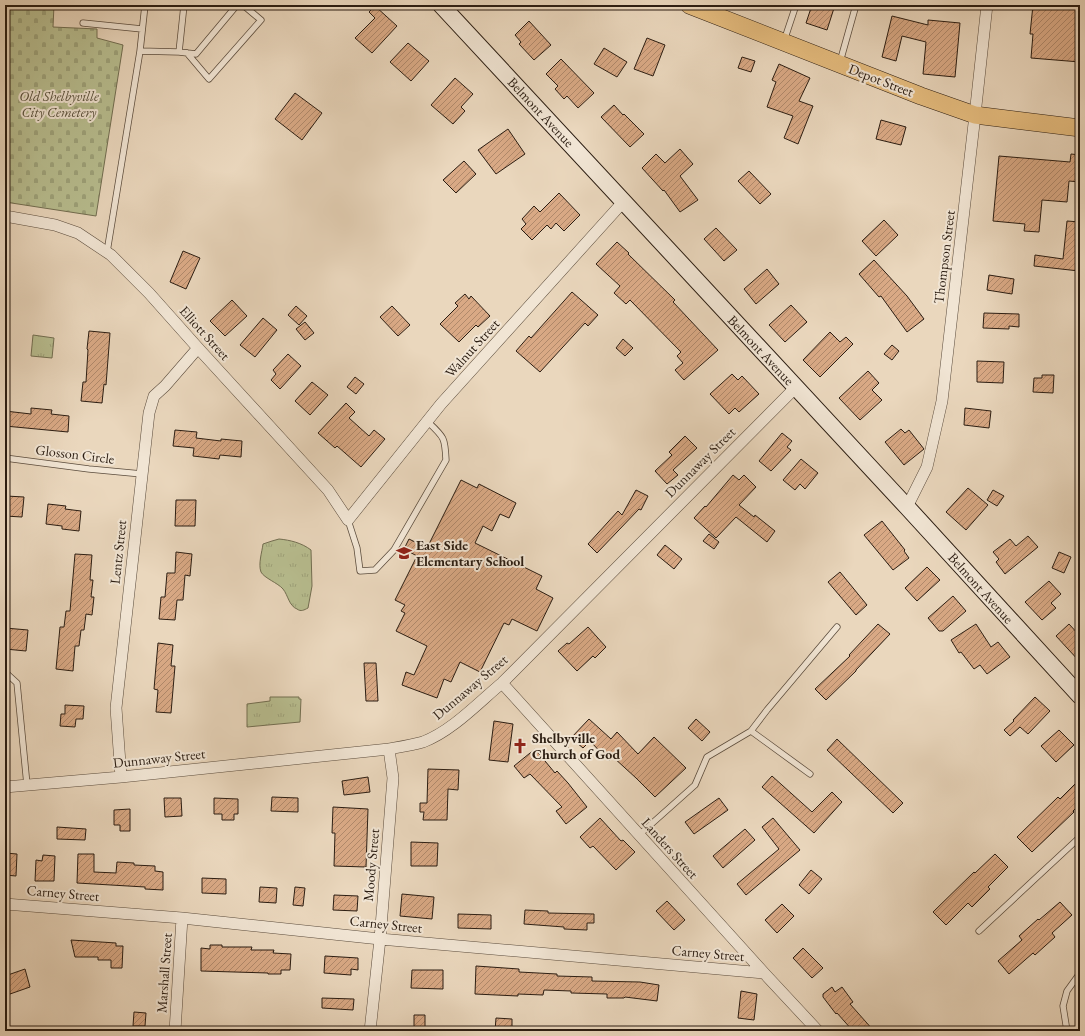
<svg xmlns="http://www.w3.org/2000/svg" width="1085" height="1036" viewBox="0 0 1085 1036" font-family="'EB Garamond',serif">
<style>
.cemetery{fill:url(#cemetery-stones);stroke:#726e51}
.park{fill:url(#park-tufts);stroke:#726e51}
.building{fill:url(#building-hatch);stroke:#2b1d12}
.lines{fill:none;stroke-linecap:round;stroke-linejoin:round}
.service-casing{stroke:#5b4c3d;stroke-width:7}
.minor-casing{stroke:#5b4c3d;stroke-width:12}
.secondary-casing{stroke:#2b1d12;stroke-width:18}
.primary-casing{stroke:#2b1d12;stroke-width:18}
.service{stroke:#f1e5d4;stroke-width:5.5}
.minor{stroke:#f1e5d4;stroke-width:11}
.secondary{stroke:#f1e5d4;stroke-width:16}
.primary{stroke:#e5bc7e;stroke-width:17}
.labels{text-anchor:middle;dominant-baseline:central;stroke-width:4;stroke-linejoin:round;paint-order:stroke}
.street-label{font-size:14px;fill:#2b1d12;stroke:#f1e5d4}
.park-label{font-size:14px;font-style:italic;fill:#554d38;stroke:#f1e5d4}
.poi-label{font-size:14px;font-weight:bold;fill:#2b1d12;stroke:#f1e5d4;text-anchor:start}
</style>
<defs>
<pattern id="cemetery-stones" width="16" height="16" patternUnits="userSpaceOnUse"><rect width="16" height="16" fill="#b8be90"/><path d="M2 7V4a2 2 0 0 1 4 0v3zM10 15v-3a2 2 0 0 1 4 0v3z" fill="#9ea37b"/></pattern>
<pattern id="park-tufts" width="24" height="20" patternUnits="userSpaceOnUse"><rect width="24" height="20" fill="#b8be90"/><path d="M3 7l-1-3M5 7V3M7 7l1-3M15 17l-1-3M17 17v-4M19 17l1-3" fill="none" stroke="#9ea37b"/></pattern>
<pattern id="building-hatch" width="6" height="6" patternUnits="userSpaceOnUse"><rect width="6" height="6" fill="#d9a985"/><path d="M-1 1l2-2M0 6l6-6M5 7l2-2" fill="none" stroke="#b0896b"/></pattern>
</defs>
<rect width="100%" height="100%" fill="#ead7bd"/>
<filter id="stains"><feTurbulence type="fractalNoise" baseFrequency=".005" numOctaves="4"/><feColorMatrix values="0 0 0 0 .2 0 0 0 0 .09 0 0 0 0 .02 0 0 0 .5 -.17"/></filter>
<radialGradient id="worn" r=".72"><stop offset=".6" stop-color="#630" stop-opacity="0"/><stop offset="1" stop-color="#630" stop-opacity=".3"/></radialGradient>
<path class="cemetery" d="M5,5H54L53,27L97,29V38L123,45L96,216L5,202Z"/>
<path class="park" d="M33,335L54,338L52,358L31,356Z
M279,539C290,540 302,543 311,550L312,586L308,608C304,610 301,612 297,609C289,606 288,595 283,589C278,583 264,578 261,572C258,564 262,552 263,544L272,541Z
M270,697H299V699H301L300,722L247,727V704L270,701Z"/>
<path class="building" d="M812,5H835L827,30L806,23Z
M1033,5H1080V62L1031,58L1033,34H1030Z
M375,6L397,26L372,53L355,38L375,18L369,12Z
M892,16L928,25V20L960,23L955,77L923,74L926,42L902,36L896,61L882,57Z
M529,21L551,45L534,60L519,44L521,42L515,35Z
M647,38L665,45L653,76L634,69Z
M408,43L429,61L411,81L390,62Z
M604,48L627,62L617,77L594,64Z
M742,57L755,61L751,72L738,68Z
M561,59L594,93L578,108L567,96L564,99L555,89L558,86L546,74Z
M779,64L810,78L799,101L813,106L798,144L784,138L793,116L767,107L776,82L772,80Z
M455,78L473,94L461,107L465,111L453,124L431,105Z
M295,93L322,113L302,140L275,119Z
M614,105L623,115L624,114L644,134L630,147L601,117Z
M881,120L906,127L901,145L876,139Z
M508,129L525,154L496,174L478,150Z
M680,149L693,164L680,176L698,200L680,212L664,190L663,191L642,168L656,154L665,163Z
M1071,154L1080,155V182L1069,181L1067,202L1042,200L1039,232L1024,231L1025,224L993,221L999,156L1070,162Z
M464,161L476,174L456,193L443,180Z
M749,171L771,194L760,204L738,181Z
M559,193L580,215L564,231L556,223L551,229L547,225L532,240L521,229L526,224L522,219L534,206L540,212Z
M884,220L898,235L876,256L862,241Z
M1067,221L1080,222V259L1079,271L1034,266L1035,255L1063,259Z
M716,228L737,250L724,261L704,239Z
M617,242L629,253L628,254L675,300L673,302L718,350L684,380L675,370L683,363L677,356L681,352L630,300L626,304L614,293L620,286L596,264Z
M183,251L200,258L186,289L170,282Z
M874,260L907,296L924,319L907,332L881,296L879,297L859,274Z
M767,269L779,284L756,304L744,289Z
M989,275L1014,279L1012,294L987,290Z
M572,292L598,315L588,326L585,323L540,372L516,351L529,336L531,338Z
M465,294L469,299L471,296L490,316L478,327L476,325L459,342L440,324L458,306L455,303Z
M232,300L247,316L225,336L210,321Z
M791,305L807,322L785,342L769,325Z
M296,306L307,316L299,325L288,315Z
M392,306L410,325L398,336L380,317Z
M984,313L1019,314V327L1009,326V329L983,328Z
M263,318L277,330L255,357L240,345Z
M305,322L314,333L305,340L296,329Z
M89,331L110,333L106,385L104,384L102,403L81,401L83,382H86L88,350L87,349Z
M830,332L840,342L846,337L853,344L820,377L803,360Z
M623,339L633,348L625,356L616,348Z
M892,345L899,351L892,360L884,354Z
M288,354L301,366L280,389L271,380L276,374L273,370Z
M977,361L1004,362L1003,383L977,382Z
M868,371L879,383L872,390L882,400L860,420L839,398Z
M732,374L738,380L742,376L759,394L739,412L735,408L729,414L710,394Z
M1042,375H1054L1053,393L1033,392L1034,378H1042Z
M355,377L364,384L356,394L347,387Z
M312,382L328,395L310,415L295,401Z
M346,403L355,412L349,418L369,436L374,430L385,439L361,467L337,446L335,448L318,433Z
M31,408L52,410L51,414L69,416L68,432L5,426V411L31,414Z
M965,408L991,411L989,428L964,425Z
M901,429L905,433L909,430L924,449L904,465L885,442Z
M175,430L197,432L196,438L221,441V439L242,441L241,457L220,455L219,459L193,456L194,448L173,446Z
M782,433L792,441L787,447L791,450L771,471L759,461Z
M685,436L697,448L673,470L678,475L667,484L655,471L672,455L669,452Z
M801,459L818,473L805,489L800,484L795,490L783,480Z
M733,475L739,480L744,475L756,487L739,505L754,517L755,515L775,531L767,542L736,517L716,538L694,518L705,506L706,507Z
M461,480L477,488L479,484L516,503L509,518L500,514L492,531L483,526L475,543L542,576L536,589L553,598L537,631L512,619L509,625L504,623L480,672L460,662L451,682L444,679L437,698L402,685L406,672L414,675L427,646L396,631L405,613L401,611L405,605L395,600L417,556L404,549L409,539L427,548Z
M968,488L988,505L966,530L946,512Z
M636,490L648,496L641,510L639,509L597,553L588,544L618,511L622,515Z
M993,490L1004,496L997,506L987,500Z
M6,496L24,497L22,517L5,516V498L6,499Z
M176,500H196L195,526H175Z
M48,504L66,506L65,509L81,511L79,531L62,529V526L46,524Z
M882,521L905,550L904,551L909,558L893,570L864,535Z
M709,534L719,542L714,549L703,541Z
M1028,536L1038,547L1005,574L996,562L999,559L993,552L1010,539L1016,546Z
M665,545L682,559L674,569L657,555Z
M176,552L192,554L190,576L185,575L183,600H177L175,620L159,619L161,597H165L167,573H175Z
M1059,552L1071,557L1064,573L1052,568Z
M75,554L92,555L90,580H93L91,597H94L92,615L86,614L84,630H81L79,646H75L73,671L56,669L60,627H64L66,611H70Z
M927,567L940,580L917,601L905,588Z
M840,572L867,605L856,615L828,582Z
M1049,581L1061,594L1051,603L1056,608L1042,620L1025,602Z
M953,596L966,611L943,631H939L928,618Z
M878,624L890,634L856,670V671L826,700L815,689L850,656L849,655Z
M976,624L991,647L998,642L1010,657L987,674L980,665L974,669L961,652L959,653L951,640Z
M1069,624L1080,636V662L1056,636Z
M588,627L606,647L595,658L593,656L577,671L558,651L567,643L569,644Z
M5,628L28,630L26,651L5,649Z
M158,643L173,645L171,666H175L171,713L156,712L158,690L154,689Z
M364,663H376L378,701H366Z
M1035,697L1050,711L1028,734L1020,727L1010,736L1004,730L1014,721L1013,720Z
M65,705L84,706L83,719H76L75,727L60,726L61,714H65Z
M589,719L611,739L617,732L638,754L654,737L686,768L655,797L636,778L613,757L609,761L590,741L583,748L571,738Z
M696,719L710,732L702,741L688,728Z
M494,721L513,724L508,762L489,760Z
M1059,730L1074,745L1056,762L1041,746Z
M837,739L903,803L893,813L827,750Z
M535,749L555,773L557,771L568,783L587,807L566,824L556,811L562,807L530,774L524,778L514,766Z
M428,769L459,770L458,790L448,789L447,820H423L424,812H420V803H427Z
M772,776L812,812L832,792L842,802L814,833L762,787Z
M368,777L370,792L344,795L342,781Z
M1080,779V804L1073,811L1074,812L1032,852L1017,837L1058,797L1060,799Z
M272,797L298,798V812L271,811Z
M164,798H181L182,816L165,817Z
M214,798L238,799V814H234V820H222V814H214Z
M719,798L728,810L694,834L685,822Z
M333,807L368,809L366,867L334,866L335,833H332Z
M130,809V831H120V825H114V810Z
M600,818L621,841L623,840L635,852L616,870L593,846L590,848L580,837Z
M773,818L800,850L746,895L737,884L779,849L762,827Z
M57,827L86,829L85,840L57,839Z
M745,829L755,840L723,868L713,856Z
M411,842L438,843L437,866H411Z
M5,853L17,854L16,876L5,875Z
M78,854H94V872L116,873L117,862L134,863V865L155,866V871L163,872V890L145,889V887L77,883Z
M995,854L1008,867L988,887L990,889L972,907L968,903L946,925L933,912L974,872L975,873Z
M43,855L55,856L54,881H35L36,860L42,861Z
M811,870L822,879L809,894L799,885Z
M202,878L226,879V894L202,893Z
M260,887L277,888L276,903L259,902Z
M295,887L305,888L303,906L293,905Z
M402,894L434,897L432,919L400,916Z
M334,895L358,896L357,911L333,910Z
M667,901L685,920L674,930L656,911Z
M1060,902L1072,915L1052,933L1055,937L1035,955L1033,953L1009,974L998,961L1022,940L1019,936L1038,919L1039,920Z
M782,904L794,916L777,933L765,920Z
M525,910L548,911V913L594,914V923H587V930L564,929V927L524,924Z
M458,914L491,915V929L458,928Z
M71,940L116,943V946H123L122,968H111V960H98V957H75Z
M210,945H222V947H252L251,950H274L273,953L291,954L290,970H281V974H268V973L201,971V948L210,949Z
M803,948L823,968L812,978L793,958Z
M325,956L358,958V970L351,969V975L324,973Z
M476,966L519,969V972L557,974V976L592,977V981L640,982L659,985L657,1001L625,997L624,998H607V994L571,993V991L544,990L543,995L518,994V996L475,994Z
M25,969L30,987L10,994L5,980V976Z
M412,970H443V989L411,988Z
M832,987L835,992L842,987L853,1002L850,1004L874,1031H853L837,1013L836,1014L823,997V994Z
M741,991L757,994L754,1020L738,1018Z
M322,998L354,999L353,1010L322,1008Z
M134,1012L146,1013L145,1026H133Z
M414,1015H425V1031H414Z
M496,1018L512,1019V1031H495Z"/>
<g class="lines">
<defs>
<path id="service" d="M145,5L140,51L179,52L184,5
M83,23L142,29
M784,41L796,5
M179,52L196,54L237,5
M187,53L209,79L261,20L243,5
M840,62L856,5
M107,252L140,51
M5,458L89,469L142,474
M348,520L357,548L360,571L375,570L394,550L446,460C445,437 444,437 427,421
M5,672L17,683L27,785
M751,731L767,710L837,627
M639,835L695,785L707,757L751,731L810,774
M979,931L1080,837
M1067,1031L1063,1006L1067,991L1080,973"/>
<path id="minor" d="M5,216L55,225L78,233L111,255L149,293L198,348L328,490L348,520L441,404L624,201
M907,507L927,467L942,401L975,115L987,5
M502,683L764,973L818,1031
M121,777L116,708L149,413L154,396L165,386L198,348
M5,787L121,777L389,749C400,747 412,745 423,742C452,731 478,703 502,683L796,387
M5,904L182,918L380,939L764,973
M175,1031L182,918
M370,1031L380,939L393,778L389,749"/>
<path id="secondary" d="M441,5L907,507L1080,696"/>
<path id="primary" d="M689,5L921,96L975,115L1080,128"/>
</defs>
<use href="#service" class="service-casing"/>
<use href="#minor" class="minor-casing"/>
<use href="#secondary" class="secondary-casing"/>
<use href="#primary" class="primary-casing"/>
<use href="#service" class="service"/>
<use href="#minor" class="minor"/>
<use href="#secondary" class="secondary"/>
<use href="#primary" class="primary"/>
</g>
<defs>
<symbol id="school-bare" viewBox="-9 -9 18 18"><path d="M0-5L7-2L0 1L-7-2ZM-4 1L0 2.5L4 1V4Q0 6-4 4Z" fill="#8f2418" stroke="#f1e5d4" stroke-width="2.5" paint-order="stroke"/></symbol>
<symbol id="church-bare" viewBox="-9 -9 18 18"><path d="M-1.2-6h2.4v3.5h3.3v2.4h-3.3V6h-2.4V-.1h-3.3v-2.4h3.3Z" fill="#8f2418" stroke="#f1e5d4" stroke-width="2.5" paint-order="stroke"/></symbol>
</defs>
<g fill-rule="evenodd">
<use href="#school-bare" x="393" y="542" width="22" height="22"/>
<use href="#church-bare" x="509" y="735" width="22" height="22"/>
</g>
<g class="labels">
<g class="street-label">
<text transform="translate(881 80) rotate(21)">Depot Street</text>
<text transform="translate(541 112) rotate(47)">Belmont Avenue</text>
<text transform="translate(944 257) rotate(-83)">Thompson Street</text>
<text transform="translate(205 333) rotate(48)">Elliott Street</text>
<text transform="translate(472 348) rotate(-48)">Walnut Street</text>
<text transform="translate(761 350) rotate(47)">Belmont Avenue</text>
<text transform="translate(75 454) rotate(7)">Glosson Circle</text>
<text transform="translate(700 462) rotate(-45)">Dunnaway Street</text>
<text transform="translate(118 552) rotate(-84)">Lentz Street</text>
<text transform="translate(981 588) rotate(48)">Belmont Avenue</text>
<text transform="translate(470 687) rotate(-40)">Dunnaway Street</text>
<text transform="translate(159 758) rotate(-6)">Dunnaway Street</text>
<text transform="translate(670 848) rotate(48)">Landers Street</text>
<text transform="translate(371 865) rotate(-85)">Moody Street</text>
<text transform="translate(63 893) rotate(5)">Carney Street</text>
<text transform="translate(386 924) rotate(6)">Carney Street</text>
<text transform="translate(708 953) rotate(5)">Carney Street</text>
<text transform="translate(164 973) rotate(-86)">Marshall Street</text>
</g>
<g class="park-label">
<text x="59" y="96">Old Shelbyville<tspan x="59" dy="16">City Cemetery</tspan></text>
</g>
<g class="poi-label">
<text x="416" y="545">East Side<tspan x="416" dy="16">Elementary School</tspan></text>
<text x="532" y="738">Shelbyville<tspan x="532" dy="16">Church of God</tspan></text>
</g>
</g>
<rect width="1085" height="1036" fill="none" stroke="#ead7bd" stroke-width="20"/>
<rect x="6" y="6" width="1073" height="1024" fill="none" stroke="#2b1d12" stroke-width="2"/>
<rect x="10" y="10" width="1065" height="1016" fill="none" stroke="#2b1d12"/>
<rect width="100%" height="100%" filter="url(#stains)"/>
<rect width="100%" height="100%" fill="url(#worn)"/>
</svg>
